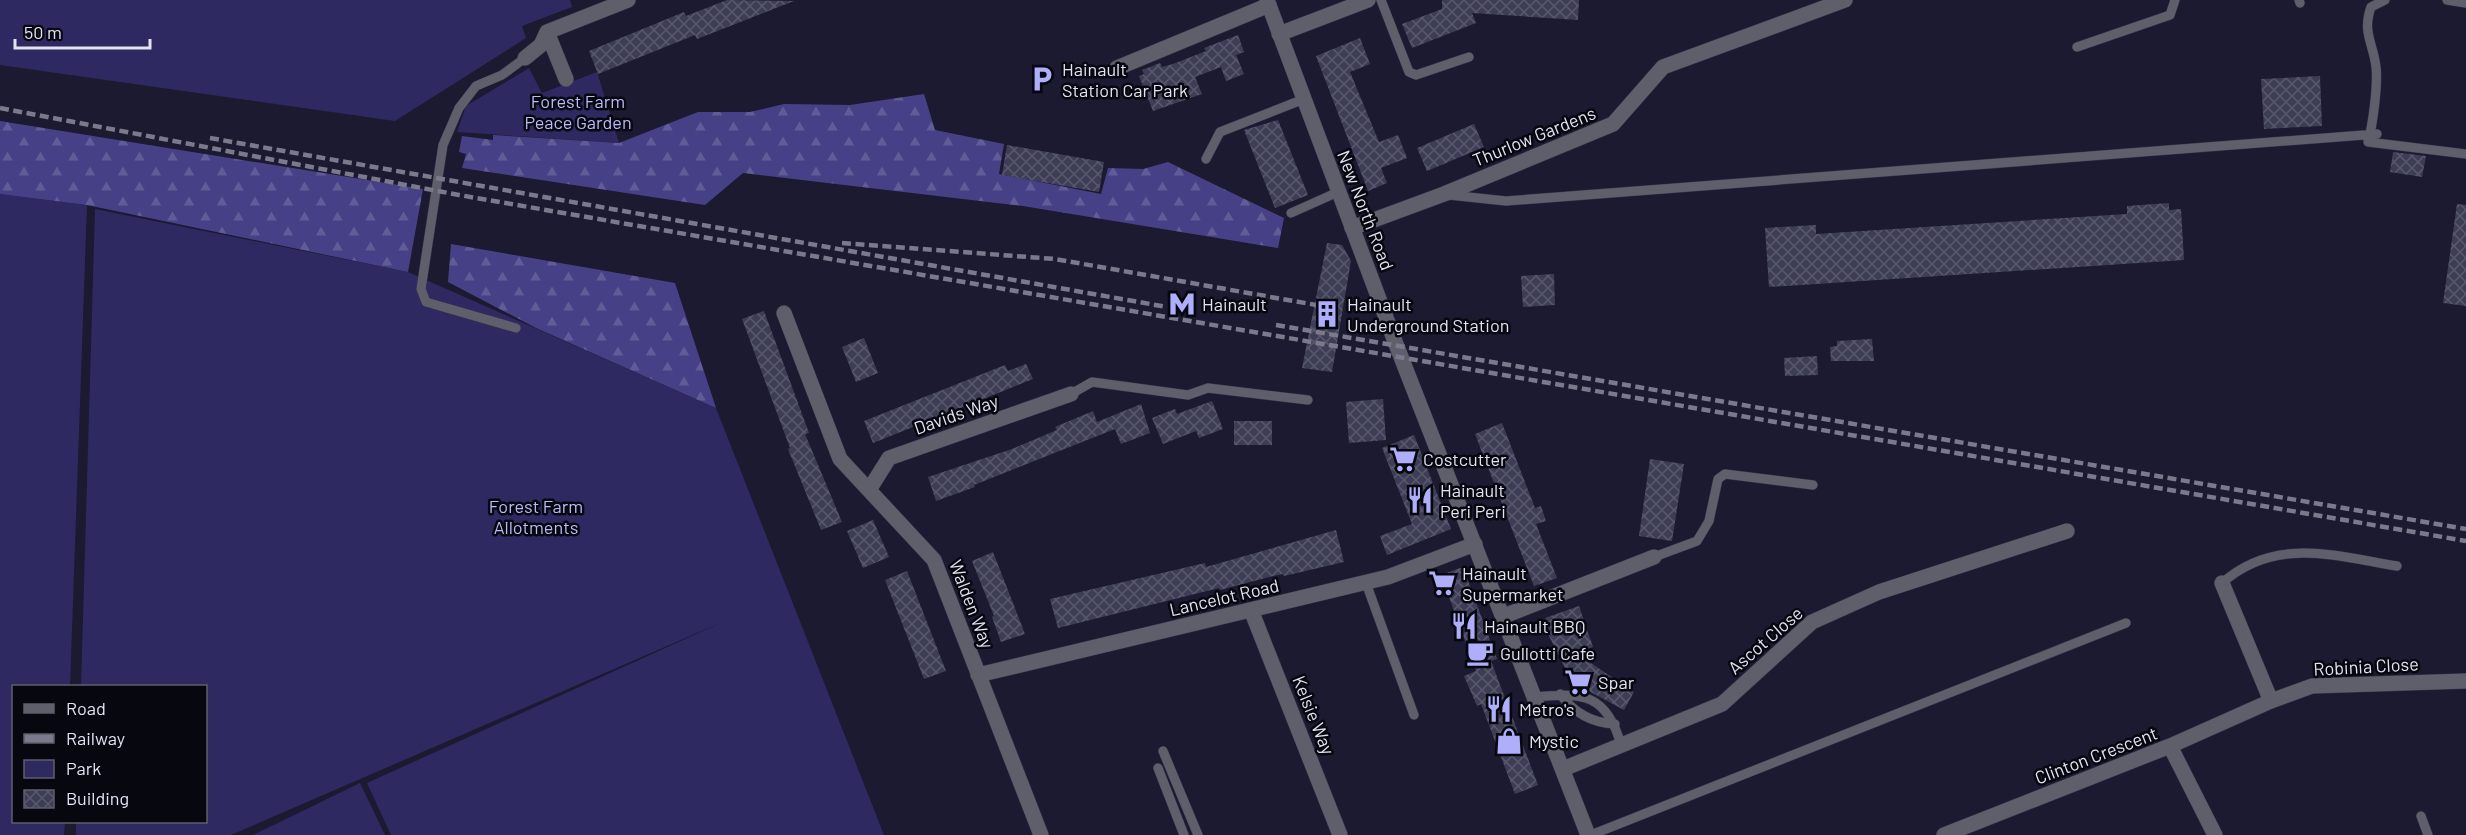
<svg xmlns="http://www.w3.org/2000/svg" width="2466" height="835" viewBox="0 0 2466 835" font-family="Barlow,sans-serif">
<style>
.green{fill:#2e2961}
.forest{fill:url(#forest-firs)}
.building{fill:url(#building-cross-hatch)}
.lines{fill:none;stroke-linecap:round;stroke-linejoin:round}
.service-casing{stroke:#37364b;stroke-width:10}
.minor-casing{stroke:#37364b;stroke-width:16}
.tertiary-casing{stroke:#37364b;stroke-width:16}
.service{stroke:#5e5f6b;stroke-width:9}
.minor{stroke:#5e5f6b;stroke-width:15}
.tertiary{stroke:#5e5f6b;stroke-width:15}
.rail{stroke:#7b7a8d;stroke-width:4.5;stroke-dasharray:9 4.5;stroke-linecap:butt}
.labels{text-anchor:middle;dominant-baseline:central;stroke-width:5;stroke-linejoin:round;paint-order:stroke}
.poi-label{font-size:18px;fill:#e2e2f2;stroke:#07070f;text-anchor:start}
.park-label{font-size:18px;fill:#babbf9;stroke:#07070f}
.street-label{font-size:18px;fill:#e2e2f2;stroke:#07070f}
</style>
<defs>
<pattern id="forest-firs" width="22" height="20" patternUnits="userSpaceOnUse" patternTransform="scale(1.5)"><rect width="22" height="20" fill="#464187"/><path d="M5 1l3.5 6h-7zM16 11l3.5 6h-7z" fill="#605c98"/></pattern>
<pattern id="building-cross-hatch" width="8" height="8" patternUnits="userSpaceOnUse" patternTransform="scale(1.5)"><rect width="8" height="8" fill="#3d3d55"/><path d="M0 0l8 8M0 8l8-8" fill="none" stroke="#59596e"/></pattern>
</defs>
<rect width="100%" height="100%" fill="#1b1a30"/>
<path class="green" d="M0,0H570L572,7L522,26L526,38L395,121L0,65Z
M529,68L542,93L597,72L619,143L457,132L466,106Z
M0,194L87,205L70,686H14V822H65L64,835H0Z
M95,209L408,272L716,408L884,835H391L367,783L727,620L231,835H76V822H206V686H81Z
M360,783L385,835H253Z"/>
<path class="forest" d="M924,94L935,130L1004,144L999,174L1101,194L1108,168L1143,169L1168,162L1284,218L1278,248L1023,206L743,173L705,205L462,168L466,154L459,152L462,136L493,140V135L619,143L698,112H750L784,104L850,105Z
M0,121L423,189L408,272L87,205L0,194Z
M451,244L675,283L716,408L536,328L448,282Z"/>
<path class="building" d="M727,0L794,1L697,39L695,35L598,74L589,51L684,12L686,16Z
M1442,0H1579L1578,20L1472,13L1476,23L1412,48L1402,24L1442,9Z
M1238,35L1244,52L1236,55L1244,74L1226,81L1221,67L1195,77L1202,94L1153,111L1139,76L1144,74L1142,70L1160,63L1162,67L1173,64L1206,51L1204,48Z
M1360,38L1370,64L1350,72L1379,142L1398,135L1407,158L1381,168L1387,183L1368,191L1316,56Z
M2320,76L2322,126L2264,129L2261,79Z
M1278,120L1308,195L1275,208L1244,130Z
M1474,124L1484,147L1427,171L1417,148Z
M1007,145L1104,162L1099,192L1002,175Z
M2393,152L2426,156L2422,177L2390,172Z
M2169,203V210L2181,209L2184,260L1769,287L1765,228L1816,225V234L2127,214V206Z
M2457,204L2466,205V306L2443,303Z
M1327,243L1342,245L1351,261L1332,372L1302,368Z
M1554,274L1555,305L1523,307L1521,276Z
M764,311L809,433L805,434L842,522L821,530L788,449L790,448L742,319Z
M864,338L878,373L856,382L842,347Z
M1872,339L1874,361H1831L1830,347L1837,346V341Z
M1817,356L1818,375L1785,376L1784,358Z
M1026,364L1033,379L873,443L864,421L1005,365L1008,371Z
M1383,399L1386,440L1349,443L1346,402Z
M1212,401L1223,429L1199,438L1196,431L1163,444L1152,418L1175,409L1177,414Z
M1141,404L1150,433L1121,444L1115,429L974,485L975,487L936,501L928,477L1012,449L1057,430L1055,427L1093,411L1097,422Z
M1234,421H1272V445H1234Z
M1502,423L1535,508L1541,506L1546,521L1536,524L1557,578L1534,586L1475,434Z
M1414,435L1451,529L1387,555L1380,536L1412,524L1382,448Z
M1650,459L1684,464L1672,541L1639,536Z
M873,520L889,557L863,568L847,531Z
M1336,530L1344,562L1284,576L1283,574L1269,577L1220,590L1219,588L1058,628L1050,599L1205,563L1206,567Z
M993,552L1025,634L1001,642L992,617L994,616L972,561Z
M1463,567L1497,659L1491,661L1538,785L1515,794L1481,704L1477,706L1464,676L1476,671L1441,575Z
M907,571L946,671L924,679L885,580Z
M1579,606L1593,647L1576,653L1634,692L1624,710L1572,682L1548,634L1551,636L1545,618Z"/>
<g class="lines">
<defs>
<path id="service" d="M1381,0L1409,72L1416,75L1469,57
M2299,0L2300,3
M2385,0L2371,7C2362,33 2373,42 2376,67C2378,84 2373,124 2368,142L2466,154
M2447,0L2466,3
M2077,47L2170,15L2175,0
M1206,159L1220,132L1304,99
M1449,195L1506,201L2377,134
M1291,213L1338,192
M516,328L426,302L421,289L443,145L459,108L476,86L502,75L525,58
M1071,394L1092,382L1188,395L1208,388L1308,400
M1654,557L1697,541L1709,521L1718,479L1725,474L1813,485
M1366,583L1414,715
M2222,583C2275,536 2335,556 2397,566
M1560,694C1574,713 1591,723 1615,724
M1535,697C1583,692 1607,694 1621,745
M1163,751L1198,835
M1158,768L1184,835
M2421,816L2428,835
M1591,835L2126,623"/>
<path id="minor" d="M547,32L566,79
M1279,34L1368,0
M525,58L541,45L547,32L628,0
M1117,68L1269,5
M1352,228L1444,194L1613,124L1663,67L1845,0
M784,313L840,459L934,560L1041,835
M869,490L889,458L1071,394
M2222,583L2271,701
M1251,610L1340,835
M1504,616L1654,557
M978,675L1388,577L1475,544
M2170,746L2271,701L2312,686L2466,681
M1563,769L1722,704L1812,622L1879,592L2067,531
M1944,835L2170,746L2215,835"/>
<path id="tertiary" d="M1267,0L1394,339L1588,835"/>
</defs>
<use href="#service" class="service-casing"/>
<use href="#minor" class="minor-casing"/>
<use href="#tertiary" class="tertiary-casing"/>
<use href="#service" class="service"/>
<use href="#minor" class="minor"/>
<use href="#tertiary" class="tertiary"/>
<path class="rail" d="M0,108L459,195L2466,541
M210,138L1167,307
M842,243L1055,259L1322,306
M1276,325L2466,529"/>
</g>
<defs>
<symbol id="parking-bare" viewBox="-9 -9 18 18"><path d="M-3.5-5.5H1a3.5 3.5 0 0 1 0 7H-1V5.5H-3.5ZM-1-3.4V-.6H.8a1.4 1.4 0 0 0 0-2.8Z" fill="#afaefa" stroke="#07070f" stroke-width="2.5" paint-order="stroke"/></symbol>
<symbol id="metro-bare" viewBox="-9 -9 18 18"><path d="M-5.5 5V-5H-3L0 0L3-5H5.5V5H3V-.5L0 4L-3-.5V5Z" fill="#afaefa" stroke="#07070f" stroke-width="2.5" paint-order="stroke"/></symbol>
<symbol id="building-bare" viewBox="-9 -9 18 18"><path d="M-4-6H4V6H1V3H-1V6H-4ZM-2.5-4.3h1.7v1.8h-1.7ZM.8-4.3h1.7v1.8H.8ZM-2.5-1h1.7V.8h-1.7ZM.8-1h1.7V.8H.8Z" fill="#afaefa" stroke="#07070f" stroke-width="2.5" paint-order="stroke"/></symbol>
<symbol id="supermarket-bare" viewBox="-9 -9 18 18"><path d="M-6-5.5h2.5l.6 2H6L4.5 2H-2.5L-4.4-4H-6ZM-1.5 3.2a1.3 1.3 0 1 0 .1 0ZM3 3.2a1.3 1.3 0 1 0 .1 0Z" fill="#afaefa" stroke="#07070f" stroke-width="2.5" paint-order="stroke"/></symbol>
<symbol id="restaurant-bare" viewBox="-9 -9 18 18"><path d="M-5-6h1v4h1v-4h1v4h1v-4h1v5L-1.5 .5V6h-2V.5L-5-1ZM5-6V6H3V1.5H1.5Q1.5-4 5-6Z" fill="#afaefa" stroke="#07070f" stroke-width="2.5" paint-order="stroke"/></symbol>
<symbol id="cafe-bare" viewBox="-9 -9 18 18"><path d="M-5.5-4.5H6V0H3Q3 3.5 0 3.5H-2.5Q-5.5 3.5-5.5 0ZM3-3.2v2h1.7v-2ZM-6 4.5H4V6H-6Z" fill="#afaefa" stroke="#07070f" stroke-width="2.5" paint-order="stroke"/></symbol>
<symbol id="shop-bare" viewBox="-9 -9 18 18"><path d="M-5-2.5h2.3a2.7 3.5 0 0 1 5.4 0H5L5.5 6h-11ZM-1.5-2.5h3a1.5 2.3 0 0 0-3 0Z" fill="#afaefa" stroke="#07070f" stroke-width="2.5" paint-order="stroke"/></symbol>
</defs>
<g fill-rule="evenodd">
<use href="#parking-bare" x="1023" y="60" width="38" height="38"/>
<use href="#metro-bare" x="1163" y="285" width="38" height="38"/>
<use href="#building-bare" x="1308" y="295" width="38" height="38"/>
<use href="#supermarket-bare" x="1384" y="440" width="38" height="38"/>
<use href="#restaurant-bare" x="1401" y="481" width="38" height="38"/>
<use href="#supermarket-bare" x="1423" y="564" width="38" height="38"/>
<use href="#restaurant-bare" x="1445" y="607" width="38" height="38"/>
<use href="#cafe-bare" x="1461" y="634" width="38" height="38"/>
<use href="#supermarket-bare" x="1559" y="663" width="38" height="38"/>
<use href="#restaurant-bare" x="1480" y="690" width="38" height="38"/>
<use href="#shop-bare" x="1490" y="722" width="38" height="38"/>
</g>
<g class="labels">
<g class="poi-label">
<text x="1062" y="69">Hainault<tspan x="1062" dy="21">Station Car Park</tspan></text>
<text x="1202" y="304">Hainault</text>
<text x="1347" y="304">Hainault<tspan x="1347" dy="21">Underground Station</tspan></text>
<text x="1423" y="459">Costcutter</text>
<text x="1440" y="490">Hainault<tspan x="1440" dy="21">Peri Peri</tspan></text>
<text x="1462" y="573">Hainault<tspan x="1462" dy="21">Supermarket</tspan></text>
<text x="1484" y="626">Hainault BBQ</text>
<text x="1500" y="653">Gullotti Cafe</text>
<text x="1598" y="682">Spar</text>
<text x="1519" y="709">Metro's</text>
<text x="1529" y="741">Mystic</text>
</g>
<g class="park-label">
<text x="578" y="101">Forest Farm<tspan x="578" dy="21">Peace Garden</tspan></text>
<text x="536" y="506">Forest Farm<tspan x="536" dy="21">Allotments</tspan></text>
</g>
<g class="street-label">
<text transform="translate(1534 136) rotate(-22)">Thurlow Gardens</text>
<text transform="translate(1366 210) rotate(69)">New North Road</text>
<text transform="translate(956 414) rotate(-19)">Davids Way</text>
<text transform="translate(1224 597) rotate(-13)">Lancelot Road</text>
<text transform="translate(972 604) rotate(69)">Walden Way</text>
<text transform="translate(1765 640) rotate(-41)">Ascot Close</text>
<text transform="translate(2366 666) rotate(-3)">Robinia Close</text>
<text transform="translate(1314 715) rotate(68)">Kelsie Way</text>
<text transform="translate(2096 755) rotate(-21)">Clinton Crescent</text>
</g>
</g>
<rect x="12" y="685" width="195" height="138" fill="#07070f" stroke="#5f5f6a" stroke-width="1.5"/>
<rect x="24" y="704" width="30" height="9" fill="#5e5f6b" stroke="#5f5f6a" stroke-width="1.5"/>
<text x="66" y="715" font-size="18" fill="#e2e2f2">Road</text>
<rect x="24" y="734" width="30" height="9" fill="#7b7a8d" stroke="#5f5f6a" stroke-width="1.5"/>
<text x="66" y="745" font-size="18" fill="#e2e2f2">Railway</text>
<rect x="24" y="760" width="30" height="18" fill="#2e2961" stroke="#5f5f6a" stroke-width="1.5"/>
<text x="66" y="775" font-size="18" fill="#e2e2f2">Park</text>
<rect x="24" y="790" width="30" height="18" fill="url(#building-cross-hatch)" stroke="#5f5f6a" stroke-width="1.5"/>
<text x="66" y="805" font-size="18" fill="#e2e2f2">Building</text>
<path d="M15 39v9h135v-9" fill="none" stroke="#e2e2f2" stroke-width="3"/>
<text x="24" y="39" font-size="18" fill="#e2e2f2" stroke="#07070f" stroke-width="4.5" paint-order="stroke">50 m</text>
</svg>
